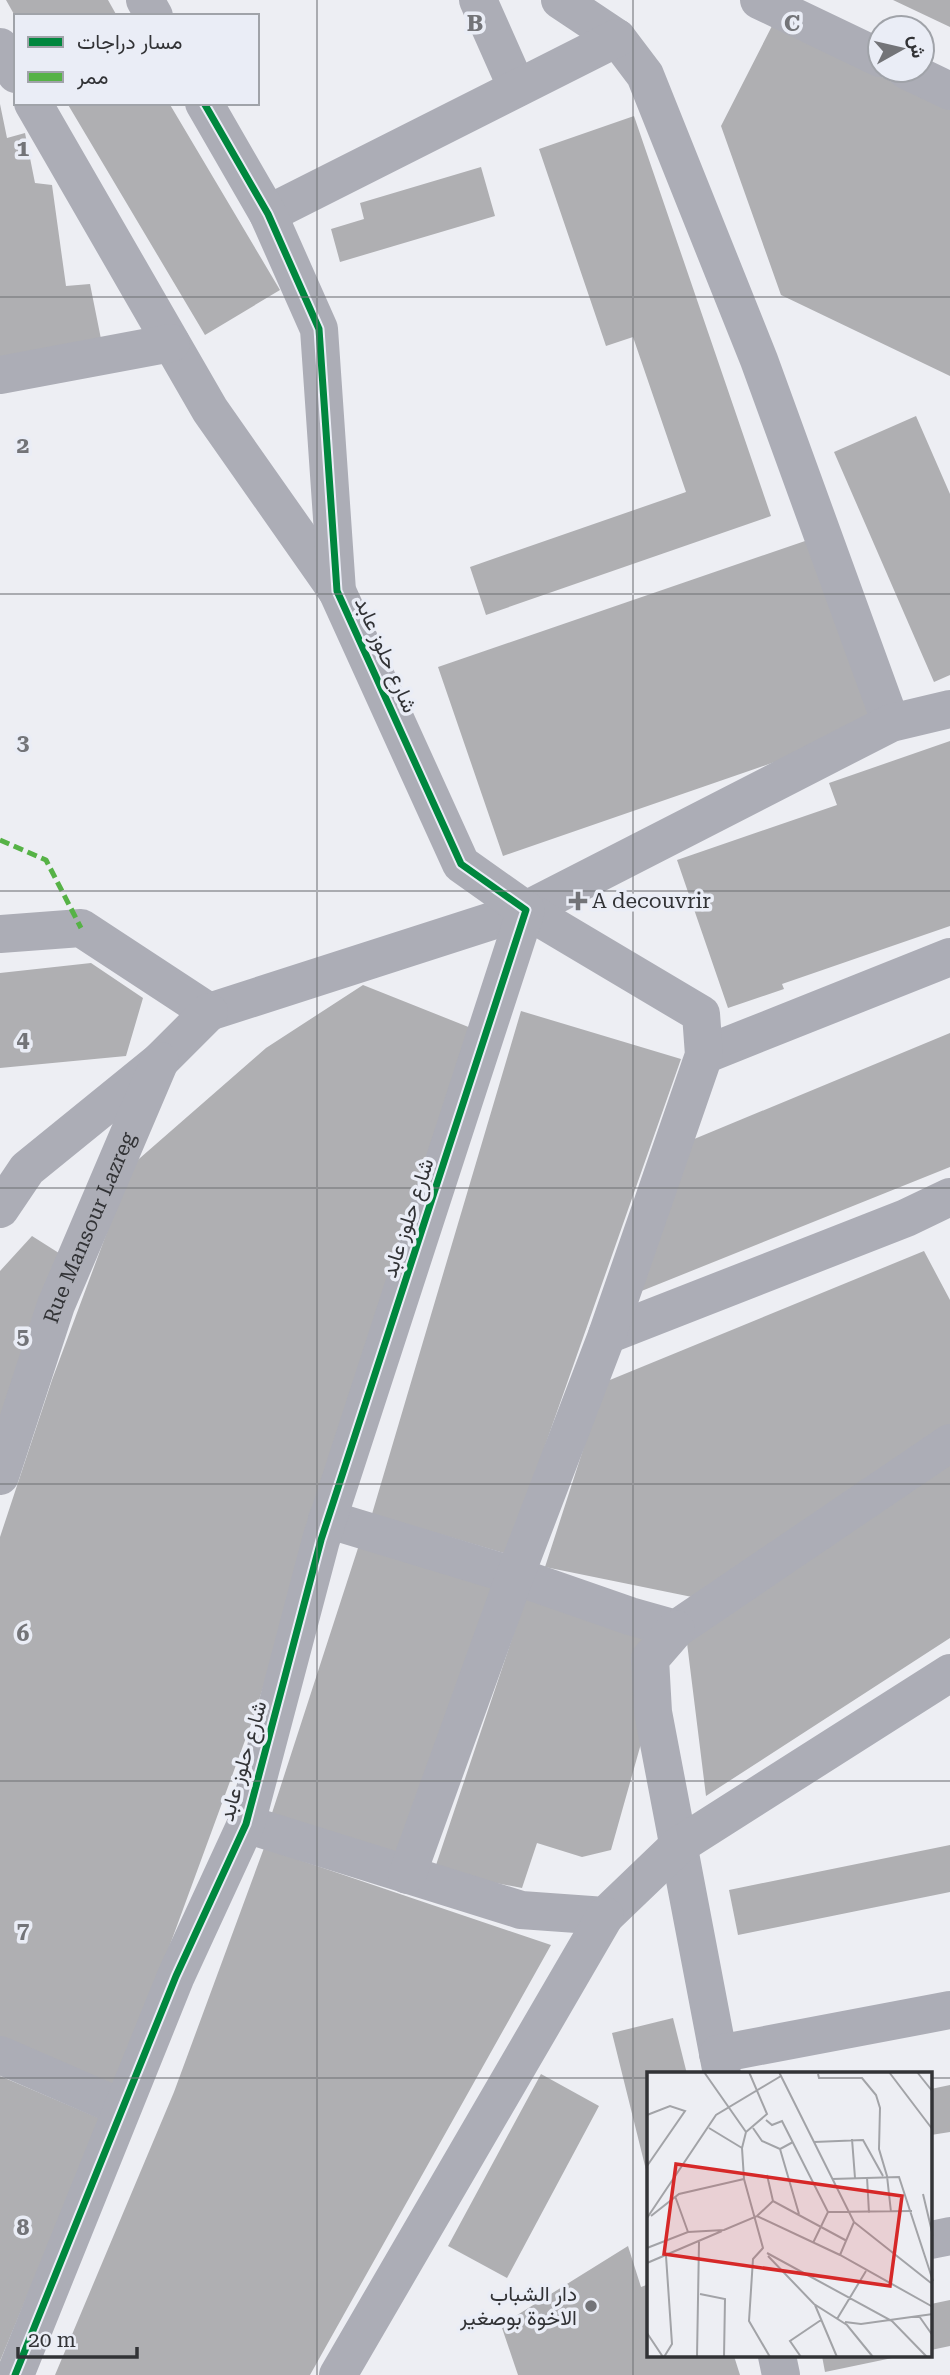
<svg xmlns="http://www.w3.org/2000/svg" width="950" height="2375" viewBox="0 0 950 2375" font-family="'Roboto Serif',Vazirmatn,serif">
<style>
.building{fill:#afafb2}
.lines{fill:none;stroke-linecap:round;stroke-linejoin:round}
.minor{stroke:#acadb6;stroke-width:38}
.quiet{stroke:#56b246;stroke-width:5;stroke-dasharray:10 5;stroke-linecap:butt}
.cycleway-casing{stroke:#eaedf6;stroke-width:11}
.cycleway{stroke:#00873e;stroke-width:7}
.grid{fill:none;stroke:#737478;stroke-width:2;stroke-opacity:0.55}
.poi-dot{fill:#737478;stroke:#eaedf6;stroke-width:2.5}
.labels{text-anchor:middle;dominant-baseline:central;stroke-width:7;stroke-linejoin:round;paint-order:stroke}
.street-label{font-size:21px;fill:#323336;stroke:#eaedf6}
.poi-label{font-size:21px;fill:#323336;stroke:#eaedf6;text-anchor:start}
.inset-road{fill:none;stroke:#a2a3a7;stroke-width:2}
.view{fill:#d62828;fill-opacity:0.15;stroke:#d62828;stroke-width:3.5}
.inset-edge{fill:none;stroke:#323336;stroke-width:3.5}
.grid-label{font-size:23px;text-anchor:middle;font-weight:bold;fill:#737478;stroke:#eaedf6;stroke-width:7;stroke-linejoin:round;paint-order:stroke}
</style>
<rect width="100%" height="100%" fill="#edeef3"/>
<path class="building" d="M6,0H108L117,16H15Z
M893,0H950V27Z
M773,24L950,110V376L781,295L721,126Z
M67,103H169L280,290L205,335Z
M0,104L7,138L25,133L35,183L52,185L66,286L90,284L102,344L0,358Z
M634,116L771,516L486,615L470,567L686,492L633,337L606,346L539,149Z
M481,167L495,216L340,262L331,229L364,219L360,203Z
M916,416L950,494V675L934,682L834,452Z
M808,540L873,728L503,856L438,667Z
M950,741V926L782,984L784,989L728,1008L677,860L837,805L829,783Z
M91,963L143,998L126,1056L0,1068V973Z
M363,985L471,1028L254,1716L117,2089L0,2039V1537L52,1380L132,1165L266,1048Z
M521,1011L681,1059L507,1554L372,1514Z
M950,1033V1167L639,1292L687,1142Z
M32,1236L62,1255L0,1435V1271Z
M924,1251L950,1300V1425L697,1598L545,1567L605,1382Z
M950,1461V1638L706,1796L687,1643Z
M359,1545L492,1588L406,1857L272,1813Z
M526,1597L645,1633L642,1740L611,1850L582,1857L537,1843L522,1888L434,1871Z
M950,1845V1892L738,1935L729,1890Z
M264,1848L551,1945L310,2375H55L174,2092Z
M673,2018L687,2074H649L648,2178L612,2033Z
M541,2074L599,2106L507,2278L448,2246Z
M0,2076L101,2119L0,2361Z
M950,2085V2132L931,2135V2089Z
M628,2246L641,2287L649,2284V2356H734L740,2375H518L501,2325Z
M950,2300V2346L931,2350V2304Z
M822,2356H897V2357L825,2372Z"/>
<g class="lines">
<g class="minor">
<path d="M145,0L154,16"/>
<path d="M478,0L517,88"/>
<path d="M560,0L617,38L645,75L759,360L891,723"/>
<path d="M759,0L880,58"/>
<path d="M0,47L16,74"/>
<path d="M906,70L950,91"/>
<path d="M33,103L210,410L337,591"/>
<path d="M268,214L617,38"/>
<path d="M0,375L171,343"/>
<path d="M0,934L81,928L209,1012L526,910L891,723L950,709"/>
<path d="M704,1055L950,957"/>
<path d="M0,1209L27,1169L160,1061L209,1012"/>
<path d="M607,1335L906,1218L950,1197"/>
<path id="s1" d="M0,1476L56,1305L160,1061"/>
<path d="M327,1519L515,1576L630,1616L676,1629L950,1443"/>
<path d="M676,1629L650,1659L653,1712L722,2074"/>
<path d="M246,1824L521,1910L605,1916L678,1846L950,1673"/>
<path d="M407,1875L515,1576L607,1335L704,1055L701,1014L526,910"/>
<path d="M718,2054L950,2010"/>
<path d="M0,2055L122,2108"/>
<path d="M931,2240L950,2236"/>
<path d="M777,2356L781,2375"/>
<path d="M15,2375L176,1976L246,1824L321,1540L526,910L461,864L337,591L319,329L268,214L204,103"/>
<path d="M338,2375L605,1916"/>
</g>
<path class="quiet" d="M0,840L46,860L81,928"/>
<defs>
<path id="cycleway" d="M15,2375L176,1976L246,1824L321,1540L526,910L461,864L337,591L319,329L268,214L204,103"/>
</defs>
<use href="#cycleway" class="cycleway-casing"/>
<use href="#cycleway" class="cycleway"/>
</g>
<path class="grid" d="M317,0V2375M633,0V2375M0,297H950M0,594H950M0,891H950M0,1188H950M0,1484H950M0,1781H950M0,2078H649M931,2078H950"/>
<g class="poi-dot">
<path d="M574.5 890.5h7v7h7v7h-7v7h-7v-7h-7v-7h7z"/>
<circle cx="591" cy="2306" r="7"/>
</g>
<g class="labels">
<g class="street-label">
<text transform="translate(386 655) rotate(66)">شارع حلوز عابد</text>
<text transform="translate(408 1218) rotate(-72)">شارع حلوز عابد</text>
<text stroke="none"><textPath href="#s1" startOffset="264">Rue Mansour Lazreg</textPath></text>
<text transform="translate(243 1761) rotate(-74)">شارع حلوز عابد</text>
</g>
<g class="poi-label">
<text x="592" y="901">A decouvrir</text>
<text x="577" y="2294" text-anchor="end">دار الشباب<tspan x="577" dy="24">الاخوة بوصغير</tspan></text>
</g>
</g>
<g transform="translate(647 2072)">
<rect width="285" height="285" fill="#edeef3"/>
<path class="inset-road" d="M57,0L99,60M102,0L120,42L99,60L95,76L97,107L116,176L106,187L102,249L123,285M132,0L207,150L193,183M242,0L286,58M270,0L286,20M171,2L172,6H215L229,23L233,36L232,77L240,104L244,140M0,43L23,34L38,39L0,94M119,48L125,53L135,49L181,140L166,171M62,56L95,76M106,56L115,69L133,77M205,67L208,106M146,70L133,77L152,142M167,70L216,68L236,104M120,103L126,129M220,105L222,141M185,107L252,105L286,209M276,122L286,164M28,124L41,160M181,140L265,139M4,144L32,122L97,107M110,144L126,129L200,169M0,146L69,43L134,4M207,150L284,211M0,176L41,160L77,158L110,144L193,183L286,235M120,181L245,249L280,285M121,184L167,232L200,253L226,285M0,191L75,159M53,222L78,227L77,285M168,233L190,285M272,244L286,264M190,247L219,199M198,250L214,252L286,242M0,261L16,285M17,285L25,272L19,184M50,285L52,170M154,285L143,269L174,248"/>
<path class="view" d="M29,92L255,124L243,214L17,182Z"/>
<rect width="285" height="285" class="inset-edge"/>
</g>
<g class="grid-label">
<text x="475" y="31">B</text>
<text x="792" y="31">C</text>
<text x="23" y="156">1</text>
<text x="23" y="453">2</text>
<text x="23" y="750">3</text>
<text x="23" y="1047">4</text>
<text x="23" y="1344">5</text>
<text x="23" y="1641">6</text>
<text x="23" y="1938">7</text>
<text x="23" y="2235">8</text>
</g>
<rect x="14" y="14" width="245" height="91" fill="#eaedf6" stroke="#a0a3a9" stroke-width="2"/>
<rect x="28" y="37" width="35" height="10" fill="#00873e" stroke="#a0a3a9" stroke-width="2"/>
<text x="77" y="49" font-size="21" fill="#323336">مسار دراجات</text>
<rect x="28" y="72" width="35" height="10" fill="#56b246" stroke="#a0a3a9" stroke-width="2"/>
<text x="77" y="84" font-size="21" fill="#323336">ممر</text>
<g transform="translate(901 49) rotate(82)"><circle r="33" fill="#eaedf6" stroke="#a0a3a9" stroke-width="2"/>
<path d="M0-5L12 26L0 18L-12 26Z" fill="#737478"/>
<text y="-10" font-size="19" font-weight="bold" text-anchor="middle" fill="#323336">ش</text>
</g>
<path d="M18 2347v10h119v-10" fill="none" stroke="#323336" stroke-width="3.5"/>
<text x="28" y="2347" font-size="21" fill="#323336" stroke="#eaedf6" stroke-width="5" paint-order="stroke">20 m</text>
</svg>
